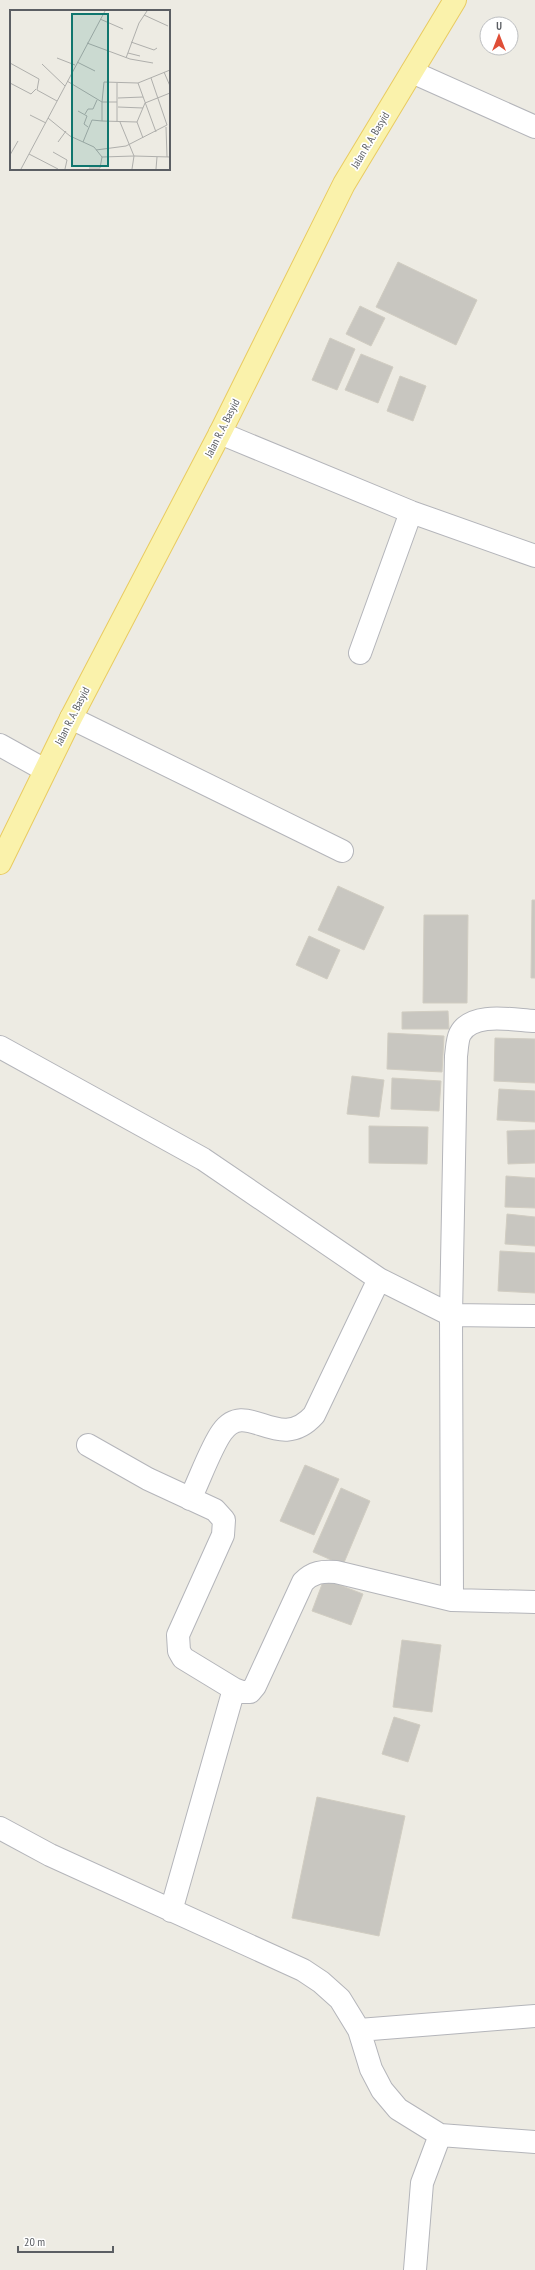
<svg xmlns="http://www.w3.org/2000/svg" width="535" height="2270" viewBox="0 0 535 2270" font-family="'PT Sans Narrow',sans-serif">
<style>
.building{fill:#c8c6c0;stroke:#d1cdc2}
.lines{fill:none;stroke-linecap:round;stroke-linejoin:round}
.minor-casing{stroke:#b4b5ba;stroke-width:24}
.major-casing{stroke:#e9cb60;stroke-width:24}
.minor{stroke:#fff;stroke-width:22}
.major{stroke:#faf2ab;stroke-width:22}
.labels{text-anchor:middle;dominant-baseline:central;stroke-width:3.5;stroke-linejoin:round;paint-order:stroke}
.street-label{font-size:11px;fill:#5b5e63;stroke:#fff}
.inset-road{fill:none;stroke:#afafac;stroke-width:1}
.view{fill:#0f766e;fill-opacity:0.15;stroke:#0f766e;stroke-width:2}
.inset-edge{fill:none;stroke:#5b5e63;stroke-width:2}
</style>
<rect width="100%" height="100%" fill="#edebe3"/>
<path class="building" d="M398,262L477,300L456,345L376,307Z
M360,306L385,318L371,346L346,334Z
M330,338L355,349L337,390L312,380Z
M361,354L393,367L378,403L345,390Z
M400,376L426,386L413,421L387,411Z
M338,886L384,907L364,950L318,930Z
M532,900H535V978H531Z
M424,915H468L467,1003H423Z
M309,936L340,950L327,979L296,965Z
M448,1011L449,1029H402V1012Z
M388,1033L444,1036L442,1072L387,1069Z
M495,1038L535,1039V1083L494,1081Z
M352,1076L384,1080L379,1117L347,1114Z
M392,1078L441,1081L439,1111L391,1109Z
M499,1089L535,1091V1122L497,1120Z
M369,1126L428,1127L427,1164L369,1163Z
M535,1130V1163L508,1164L507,1131Z
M506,1176L535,1178V1208L505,1207Z
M507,1214L535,1217V1246L505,1244Z
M500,1251L535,1253V1293L498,1291Z
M305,1465L339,1479L314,1535L280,1521Z
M341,1488L370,1501L343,1565L313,1552Z
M324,1579L363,1594L351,1625L312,1611Z
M402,1640L441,1645L432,1712L393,1707Z
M394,1717L420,1725L408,1762L382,1754Z
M317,1797L405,1816L379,1936L292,1918Z"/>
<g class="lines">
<defs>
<path id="minor" d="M412,72L535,127
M220,433L411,512L535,556
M360,653L411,512
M71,718L342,851
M0,745L45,770
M535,1021C513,1020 472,1011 460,1034C457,1040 457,1050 456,1056L451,1315L535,1316
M0,1047L203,1159L379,1279L451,1315L452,1600L535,1602
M88,1445L148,1479L215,1510L224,1520L223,1535L178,1635L179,1651L183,1658L234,1689
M190,1499C199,1481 211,1447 222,1432C247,1397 278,1455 314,1415L379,1279
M0,1828L50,1855L303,1970L321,1982L340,1999L359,2030L371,2069L382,2090L398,2109L440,2135L535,2142
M171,1911L234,1689L242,1692H250L255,1686L303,1582C313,1572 322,1571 336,1572L452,1600
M359,2030L535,2016
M415,2270L422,2183L440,2135"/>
<path id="major" d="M0,863L71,718L220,433L344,184L455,0"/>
</defs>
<use href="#minor" class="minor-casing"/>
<use href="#major" class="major-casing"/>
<use href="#minor" class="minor"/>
<use href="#major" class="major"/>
</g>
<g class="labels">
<g class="street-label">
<text transform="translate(370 140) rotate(-59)">Jalan R. A. Basyid</text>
<text transform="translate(222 428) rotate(-63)">Jalan R. A. Basyid</text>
<text transform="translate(72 716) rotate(-63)">Jalan R. A. Basyid</text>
</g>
</g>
<g transform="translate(10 10)">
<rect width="160" height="160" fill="#edebe3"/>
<path class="inset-road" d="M134,5L158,16M90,9L113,19M121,32L144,40L147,38M77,33L120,49L143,53M118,43L130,46M47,48L65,55M116,48L129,13L137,1M67,52L85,61M0,53L29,69L27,80L47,91M32,54L55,76M154,62L160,76M57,71L92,92V111L127,112L135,93L160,83M0,73L21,84L26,79M128,73L146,122M108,88L133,87M107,92H92L94,72L128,73L160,60M108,97L133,98M68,101L77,106L74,114L78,117M75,104L78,99H83L87,90M20,105L36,113M38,108L60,126L84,137L92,147L124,146L122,159M107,112V73M110,112L124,146L160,147M127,112L133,128M156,117L157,147M48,132L56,121M73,132L82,110L92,111M86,140L116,136L157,115L141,68M43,142L57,150L55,159M19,144L48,159M0,145L8,131M79,158H90L92,147M11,159L95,1M146,159L147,147"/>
<path class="view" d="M62,4H98V156H62Z"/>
<rect width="160" height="160" class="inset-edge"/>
</g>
<g transform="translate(499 36)"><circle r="19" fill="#ffffff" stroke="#bdbfc1"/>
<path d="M0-3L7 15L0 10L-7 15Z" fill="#df4e37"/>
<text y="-6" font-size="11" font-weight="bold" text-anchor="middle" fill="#5b5e63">U</text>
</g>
<path d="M18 2246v6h95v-6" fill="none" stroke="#5b5e63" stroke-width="2"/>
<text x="24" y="2246" font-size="12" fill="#5b5e63" stroke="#ffffff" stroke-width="3" paint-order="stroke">20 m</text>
</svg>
